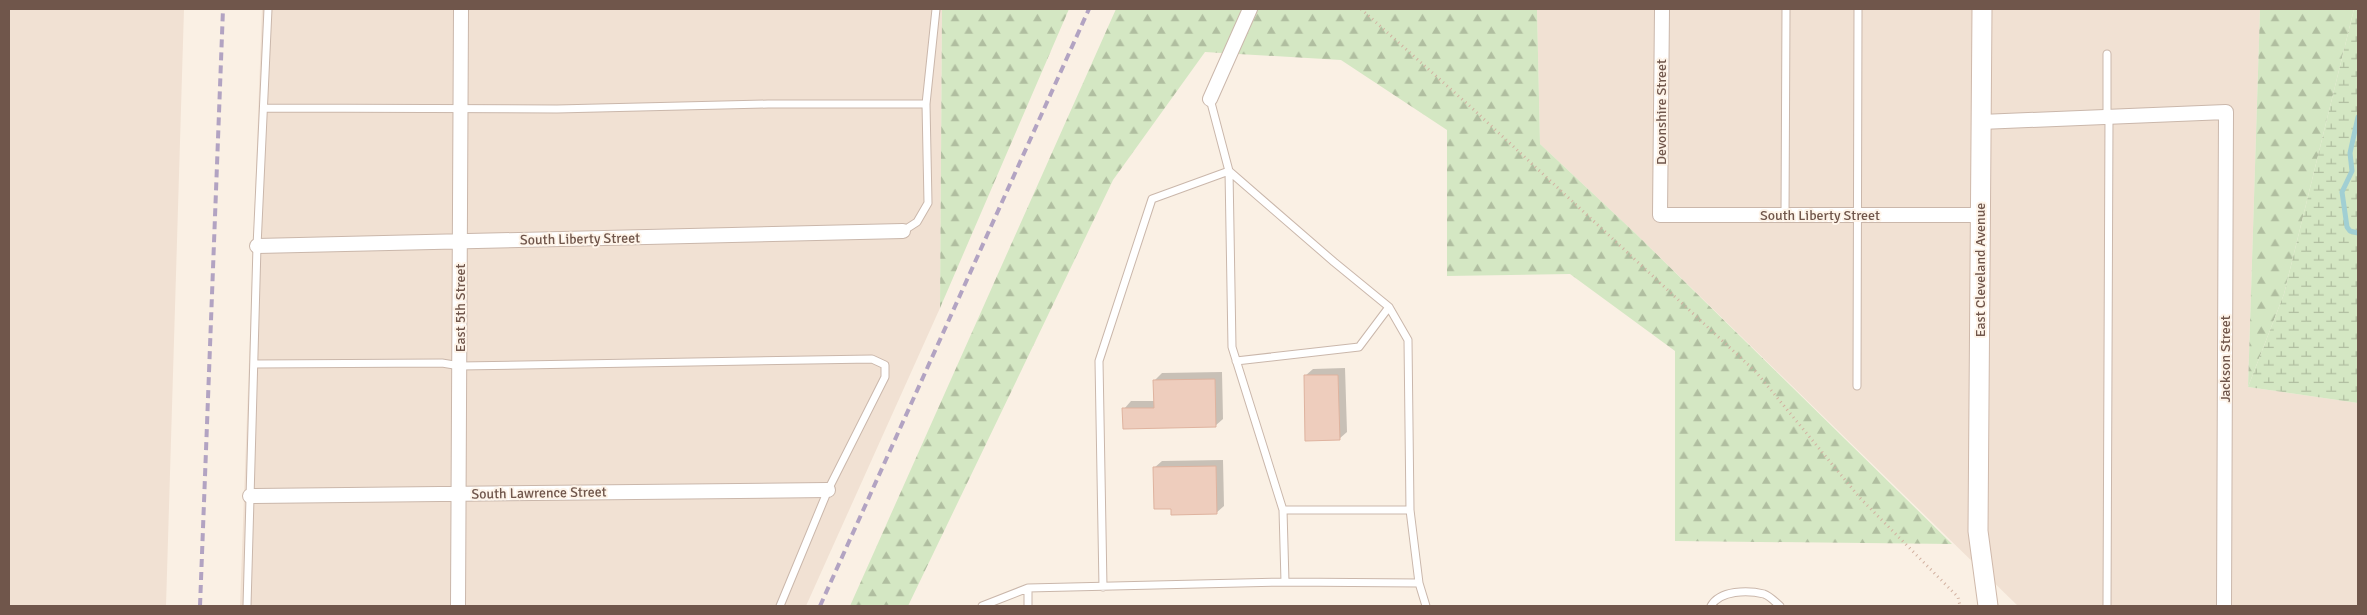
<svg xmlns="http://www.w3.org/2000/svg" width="2367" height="615" viewBox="0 0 2367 615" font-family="Signika,sans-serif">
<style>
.residential{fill:#f1e1d3}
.forest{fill:url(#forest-firs)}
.wetland{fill:url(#wetland-marsh)}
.shadow{fill:#0003}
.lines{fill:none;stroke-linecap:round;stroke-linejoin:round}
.stream{stroke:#a1cfd3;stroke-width:5}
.building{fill:#eecdbd;stroke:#dfb39f}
.lane-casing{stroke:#cab7ab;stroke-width:9}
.street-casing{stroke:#cab7ab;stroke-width:16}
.secondary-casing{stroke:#cfb9ab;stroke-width:21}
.path{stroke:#d2b1a1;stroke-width:3;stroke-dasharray:1 4;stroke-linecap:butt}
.lane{stroke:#fff;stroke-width:7}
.street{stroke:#fff;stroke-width:14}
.secondary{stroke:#fff;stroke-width:19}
.rail{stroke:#b2a3c2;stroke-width:4;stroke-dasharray:8 5;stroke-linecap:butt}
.labels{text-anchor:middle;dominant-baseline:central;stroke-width:4;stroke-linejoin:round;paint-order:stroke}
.street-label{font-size:14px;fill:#70564b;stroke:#fef4e9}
</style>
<defs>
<pattern id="forest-firs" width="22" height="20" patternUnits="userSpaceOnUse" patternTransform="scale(1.25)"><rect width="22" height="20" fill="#d4e7c3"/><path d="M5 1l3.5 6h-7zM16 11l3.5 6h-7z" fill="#b0bea0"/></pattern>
<pattern id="wetland-marsh" width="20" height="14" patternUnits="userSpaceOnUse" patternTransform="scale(1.25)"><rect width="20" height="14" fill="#d4e7c3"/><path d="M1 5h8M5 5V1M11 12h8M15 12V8" fill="none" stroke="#b0bea0"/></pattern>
</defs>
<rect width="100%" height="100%" fill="#faf0e4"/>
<path class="residential" d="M9,9H184L166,606H9Z
M262,9H942L940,308L806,606H240Z
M1537,9H2260L2248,387L2358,403V606H2018L1634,232L1540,144Z"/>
<path class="forest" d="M942,9H1069L940,308Z
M1116,9H1537L1540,144L1634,232L1952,544L1675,541V351L1570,274L1447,276V130L1341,60L1205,52L1113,180L908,606H850Z
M2260,9H2354L2284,294L2248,387Z"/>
<path class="wetland" d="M2354,9H2358V403L2248,387L2284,294Z"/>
<path class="shadow" d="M1345,368L1347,432L1339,439L1305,376L1313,369Z
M1222,372L1223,419L1215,426L1124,409L1131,401H1155L1154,381L1162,373Z
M1223,460L1224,506L1216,513L1172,508L1154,468L1162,461Z
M1378,605V606H1322Z"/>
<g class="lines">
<path class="stream" d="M2358,117L2350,153L2352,171L2342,192L2347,227L2350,231L2358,233"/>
</g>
<path class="building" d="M1304,375H1338L1340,440L1305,441Z
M1215,379L1216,427L1123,429L1122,408H1154L1153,380Z
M1216,466L1217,514L1171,515V509H1154L1153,467Z"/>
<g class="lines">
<defs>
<path id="lane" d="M2107,54V117
M1210,99L1229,171L1334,262L1389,307L1408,340L1410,510L1419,583L1426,606
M264,108L557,109L768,104H926
M1785,215L1786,9
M903,231L917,222L928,203L926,104L936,9
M1236,361L1359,347L1389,307
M254,364L442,363L460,366L872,359L885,365V377L828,490L780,606
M1857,386L1858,9
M1283,510H1410
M1103,587L1099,361L1152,199L1229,171L1232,347L1283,510L1285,582L1419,583
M247,606L257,246L268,9
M982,606L1028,588L1285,582
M1028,606V588
M1711,606C1720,590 1748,590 1764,594C1770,596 1775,602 1780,606
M2107,606L2109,118"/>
<path id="street" d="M1662,9L1660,215H1981
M1210,99L1250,9
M1981,122L2226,112L2224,606
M257,246L903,231
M250,496L828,490
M458,606L461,9"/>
<path id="secondary" d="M1982,9L1978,531L1988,606"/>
</defs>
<use href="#lane" class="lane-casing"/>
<use href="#street" class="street-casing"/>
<use href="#secondary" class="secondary-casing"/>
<path class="path" d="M1361,9L1473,109L1756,372L1860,498L1958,597L1960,606"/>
<use href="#lane" class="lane"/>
<use href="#street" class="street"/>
<use href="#secondary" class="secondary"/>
<path class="rail" d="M200,606L223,9
M820,606L1089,9"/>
</g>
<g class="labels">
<g class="street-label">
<text transform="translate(1661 112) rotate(-90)">Devonshire Street</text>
<text x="1820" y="215">South Liberty Street</text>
<text transform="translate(580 239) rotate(-1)">South Liberty Street</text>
<text transform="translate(1980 270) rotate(-90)">East Cleveland Avenue</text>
<text transform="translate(460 308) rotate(-90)">East 5th Street</text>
<text transform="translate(2225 359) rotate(-90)">Jackson Street</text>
<text transform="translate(539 493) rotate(-1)">South Lawrence Street</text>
</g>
</g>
<rect width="2367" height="615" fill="none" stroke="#70564b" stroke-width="20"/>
</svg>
